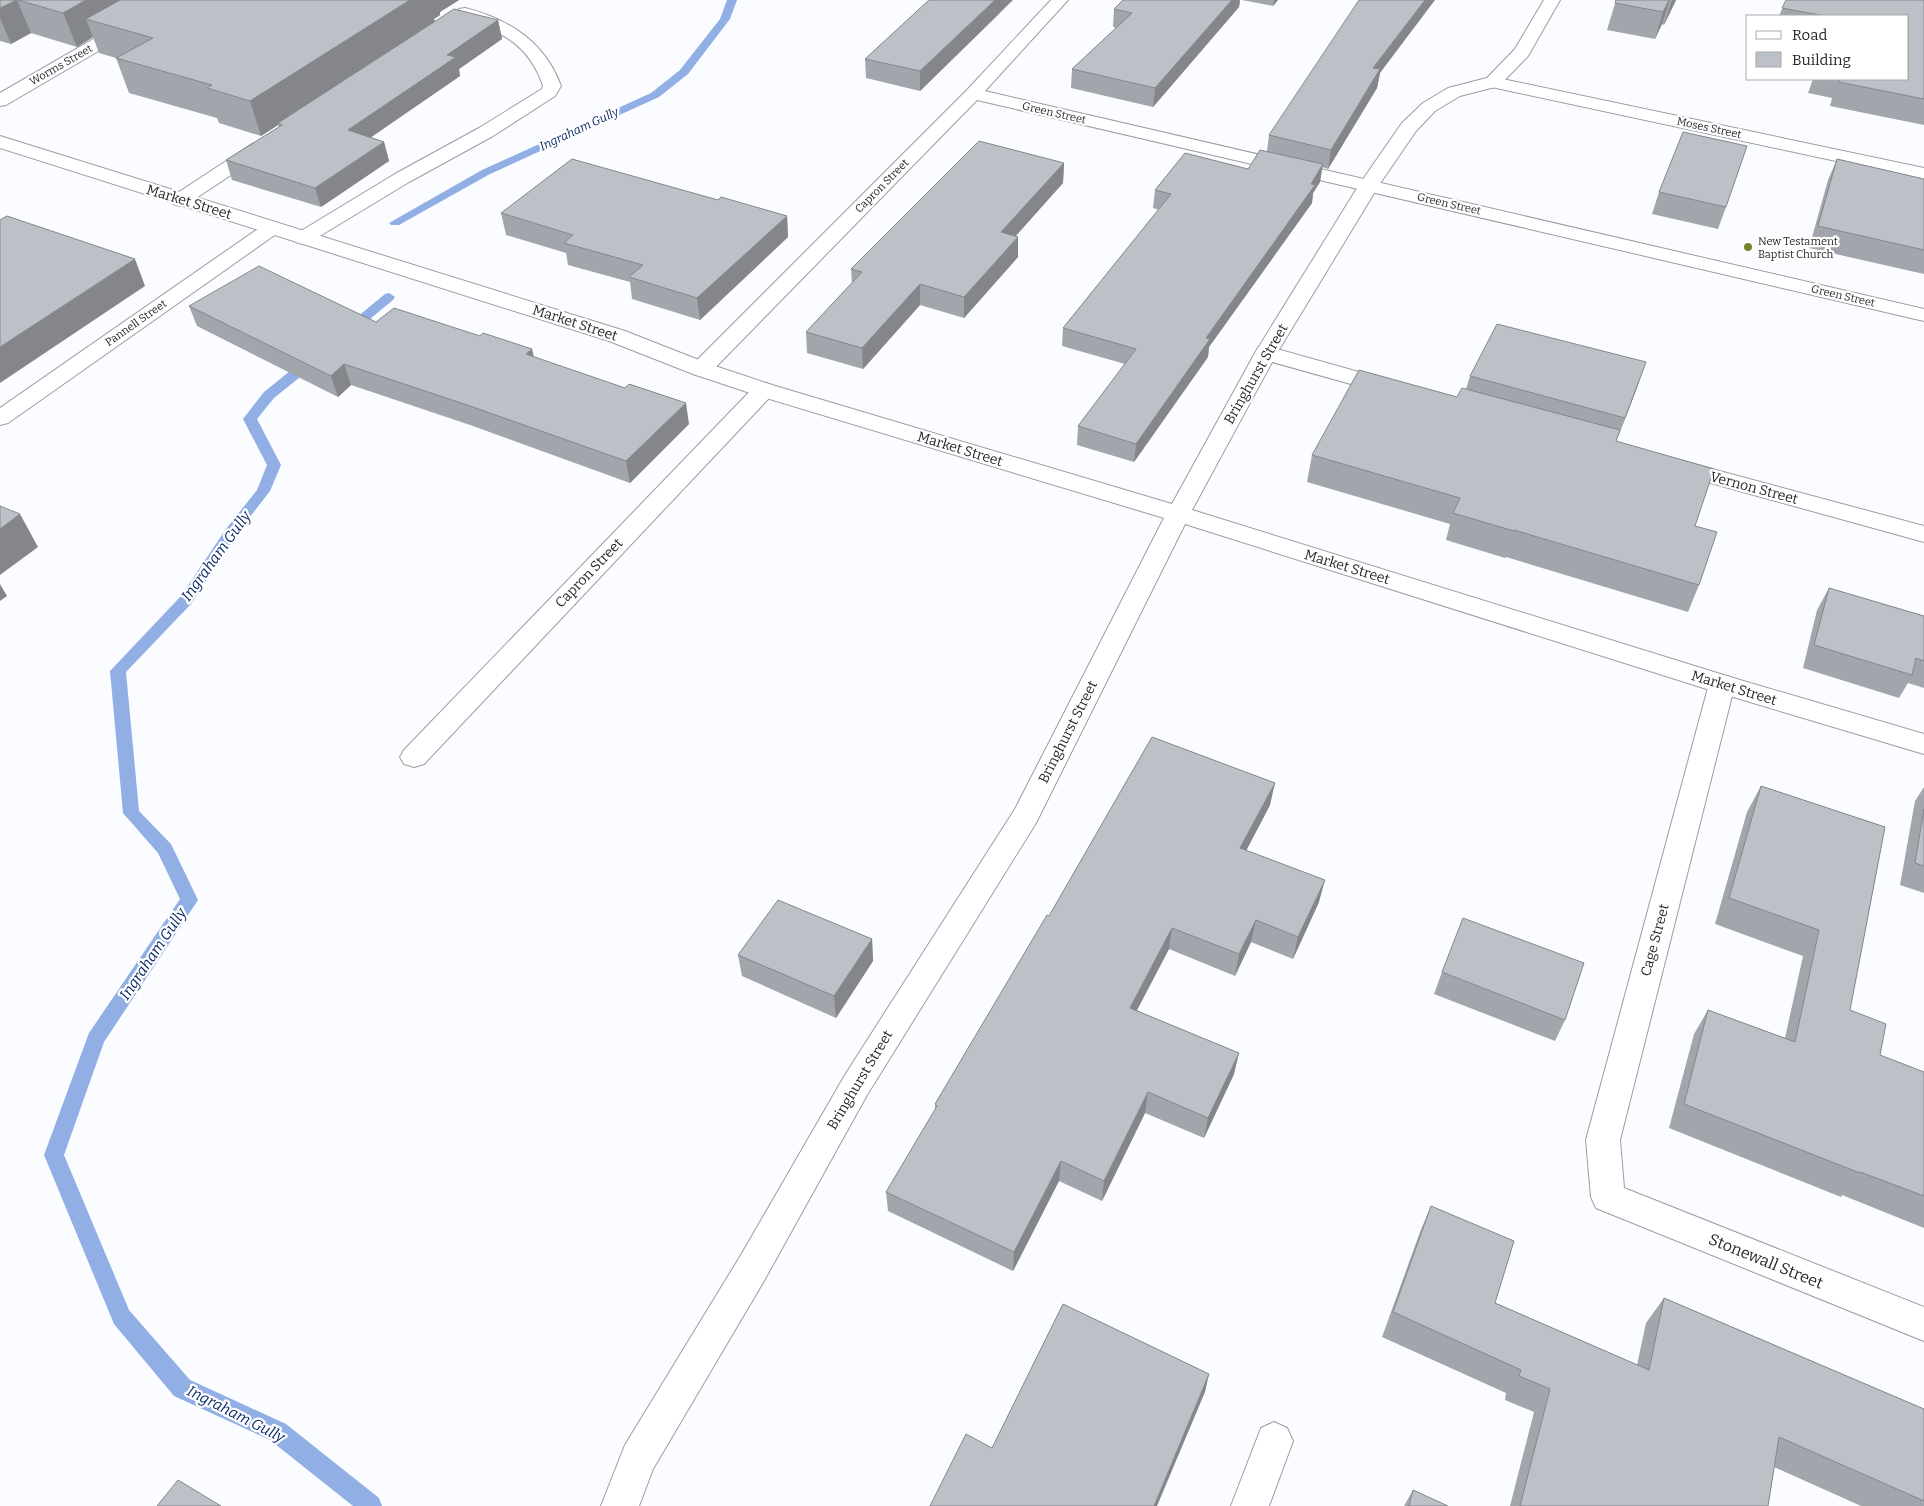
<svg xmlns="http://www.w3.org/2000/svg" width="1924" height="1506" viewBox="0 0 1924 1506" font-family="Bitter,serif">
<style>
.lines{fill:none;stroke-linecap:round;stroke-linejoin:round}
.stream{fill:#91afe5;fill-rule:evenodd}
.service-casing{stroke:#9a9da4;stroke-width:2}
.minor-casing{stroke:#9a9da4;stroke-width:2}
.tertiary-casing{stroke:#9a9da4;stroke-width:2}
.service{fill:#fff;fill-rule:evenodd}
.minor{fill:#fff;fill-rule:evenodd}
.tertiary{fill:#fff;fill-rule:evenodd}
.wall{fill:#a2a5ab}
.shaded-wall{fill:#84868b}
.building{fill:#bcc0c7;stroke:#84868b}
.poi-dot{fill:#7b802a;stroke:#fff;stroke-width:2}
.labels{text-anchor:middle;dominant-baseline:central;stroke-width:4.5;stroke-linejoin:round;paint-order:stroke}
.far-street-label{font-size:11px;fill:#26282a;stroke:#fff}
.far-poi-label{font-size:11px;fill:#26282a;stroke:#fff;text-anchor:start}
.far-water-label{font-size:12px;font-style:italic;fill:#0a2967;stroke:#fff}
.street-label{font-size:14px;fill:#26282a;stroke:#fff}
.water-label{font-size:15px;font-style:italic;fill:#0a2967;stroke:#fff}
.near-street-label{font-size:16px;fill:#26282a;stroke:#fff}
</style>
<rect width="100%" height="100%" fill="#fafcff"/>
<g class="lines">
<path class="stream" d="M727,0H737L730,19L688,74L659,97L490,174L399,225H391L389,223L482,170L651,93L680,70L720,19Z
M389,293L395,297L393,300L353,333H345L343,330L345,327L385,294Z
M310,358L315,359L316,362L315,365L274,398L257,419L281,465L270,491L236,535L191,604L126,672L139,811L171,844L198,900L104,1042L64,1155L129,1310L190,1380L286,1424L379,1498L382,1506H353L270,1440L174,1396L114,1324L44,1155L89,1033L180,899L158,853L123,813L110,671L181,596L226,529L257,490L267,465L243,419L264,392L305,359Z"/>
<defs>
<path id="service" d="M465,8C509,19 545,42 561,86L555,96L493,136L409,182L310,242L303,244L296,242L293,238L296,234L395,174L479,128L542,89L543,86C529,43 498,30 459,17L457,13L459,9Z"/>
<path id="minor" d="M161,0H181L179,4L6,105L0,106V93Z
M1051,0H1068L985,91L1924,309V321L977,100L709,374L701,376L693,374L690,369L693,364L967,90Z
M1493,77L1924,168V180L1487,86L1484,82L1487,78Z
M259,142L266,144L268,148L266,152L187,204L180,206L173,204L170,200L173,196L252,144Z
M272,222L279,224L282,228L279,232L8,423L0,425V408L265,224Z
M1266,346L1398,383L1401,388L1398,393L1390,395L1258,358L1255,353L1258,348Z
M764,383L772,385L775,390L772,395L424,764L414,767L404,764L400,757L404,750L756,385Z
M1675,459L1924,526V542L1667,471L1663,466L1667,461Z
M1722,675L1731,677L1735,684L1620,1140L1624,1188L1924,1307V1341L1596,1208L1591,1197L1586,1140L1709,684L1713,677Z
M1274,1422L1287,1428L1293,1441L1269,1506H1231L1261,1428Z"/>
<path id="tertiary" d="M1544,0H1560L1528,56L1499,86L1460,96L1435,111L1416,131L1379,185L1277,353L1192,510L1730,677L1924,734V754L1713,691L1185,524L1036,823L867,1095L765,1279L653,1469L639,1506H601L625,1445L741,1255L845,1075L1015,809L1164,518L756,395L693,374L609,341L0,148V136L625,331L709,364L772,385L1172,504L1255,353L1359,185L1402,123L1423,103L1448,88L1487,78L1515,49Z"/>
</defs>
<use href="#service" class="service-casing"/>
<use href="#minor" class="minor-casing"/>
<use href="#tertiary" class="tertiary-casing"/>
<use href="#service" class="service"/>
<use href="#minor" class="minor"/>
<use href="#tertiary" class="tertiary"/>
</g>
<path class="wall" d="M0,0H459L440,12V15L434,19L435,22L498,20L502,39L459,69L460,76L371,137L384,142L389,161L321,207L232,180L226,160L279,127L278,125L261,136L219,123L217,118L129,93L116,58L99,53L93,37L77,47L31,33L11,44L0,41Z
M1123,0H1240L1239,7L1153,107L1071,88L1072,69L1116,28L1113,27L1114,9Z
M1242,0H1278L1273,6Z
M1616,0H1676L1664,25L1662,24L1655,39L1607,30Z
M1786,0H1924V125L1830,106L1832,98L1808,93L1813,79H1908V16H1779Z
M1000,13L920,91L866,78L865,59Z
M1380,73L1377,88L1328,169L1322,167L1320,182L1313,193L1312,203L1209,347L1208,357L1134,462L1077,445L1078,426L1125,364L1062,346L1063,328L1159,210L1153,208L1155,190L1248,169L1267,151L1269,135Z
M1837,159L1924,179V274L1809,248L1828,180Z
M1064,163L1063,183L1016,236L1018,237V257L964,318L920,305L863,369L807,353L806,332L852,283L851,269Z
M1659,192L1726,207L1718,229L1652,214Z
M718,200L787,216L788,237L700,320L632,299L630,282L568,265L566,253L506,235L501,213Z
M189,306L376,322L534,357L689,424L630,483L473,426L351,385L338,397L197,326Z
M1470,376L1638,385L1616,442L1695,526L1699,585L1688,612L1506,557L1505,558L1446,540L1450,524L1307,482L1312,455L1457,397L1466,389Z
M1829,588L1924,616V688L1908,683L1899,698L1803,668L1817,610Z
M1761,786L1885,827L1850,1010L1880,1055L1924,1072V1228L1842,1195L1841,1197L1669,1128L1694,1034L1708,1010L1785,1038L1803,956L1715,924L1747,812Z
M1924,787V893L1900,885L1915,801Z
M1270,805L1246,851L1319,902L1293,959L1251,942L1235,976L1169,949L1137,1010L1234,1074L1204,1138L1145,1113L1102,1201L1059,1181L1013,1271L888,1211L886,1192L935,1110V1104L1049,916Z
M872,939L873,961L836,1018L742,976L738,955Z
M1442,972L1565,1020L1555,1041L1434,994Z
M1431,1206L1495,1303L1637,1365L1646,1323L1664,1298L1924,1409V1506H1861L1774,1467L1768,1506H1510L1534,1412L1505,1400L1506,1393L1382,1337L1420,1232Z
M1413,1490L1448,1506H1404Z"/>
<path class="shaded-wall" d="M17,0L31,33L11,44L0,18V8Z
M86,0H157L86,19L93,37L77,47L63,13Z
M410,0H459L440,12V15L434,19L435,22L278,123V125L261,136L250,101Z
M995,0H1013L920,91V71Z
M1232,0H1240L1239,7L1153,107L1155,88Z
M1274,0H1278L1273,6Z
M1425,0H1435L1380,73L1377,88L1328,169L1331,150L1373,68Z
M1670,0L1662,24L1655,39L1663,12Z
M1672,0H1676L1664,25Z
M498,20L502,39L459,69L460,76L354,149L348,130L447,55Z
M384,142L389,161L321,207L315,188Z
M1064,163L1063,183L1000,253L1001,232Z
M1323,164L1320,182L1313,193L1312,203L1209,347L1208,357L1134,462L1136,444L1206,338L1311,184Z
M787,216L788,237L700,320L697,298Z
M1018,237V257L964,318V297Z
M135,259L145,286L0,383V347Z
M920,284V305L863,369L862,348Z
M532,349L537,370L526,354Z
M1646,362L1638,385L1617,440L1625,418Z
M344,364L351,385L338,397L331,376Z
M686,403L689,424L630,483L626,461Z
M20,514L38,547L0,575V529Z
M0,584L7,596L0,601Z
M1275,783L1270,805L1236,870L1240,848Z
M1325,880L1319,902L1293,959L1298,937Z
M1256,920L1251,942L1235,976L1239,954Z
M1172,928L1169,949L1127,1029L1130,1008Z
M872,939L873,961L836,1018L834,996Z
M1239,1053L1234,1074L1204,1138L1208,1118Z
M1148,1092L1145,1113L1102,1201L1104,1181Z
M1061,1161L1059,1181L1013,1271L1014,1252Z
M1209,1374L1205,1392L1157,1506H1154Z"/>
<path class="building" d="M0,0H17L0,8Z
M18,0H86L63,13Z
M120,0H410L250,101L207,88L212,85L116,58L153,38L86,19Z
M929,0H995L920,71L865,59Z
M1123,0H1232L1155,88L1072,69L1132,13L1114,9Z
M1359,0H1425L1373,68L1380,69L1331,150L1269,135Z
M1616,0H1669L1663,12L1615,3Z
M1786,0H1924V99L1839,82L1840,79H1908V16H1825L1782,8Z
M454,9L498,20L447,55L456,57L348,130L384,142L315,188L226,160L282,125L278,123Z
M1683,132L1747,146L1726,207L1659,192Z
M979,141L1064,163L1001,232L1018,237L964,297L920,284L862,348L806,332L862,272L851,269Z
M1260,150L1323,164L1311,184L1315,185L1206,338L1210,339L1136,444L1078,426L1136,349L1063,328L1171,194L1155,190L1185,153L1248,169Z
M572,159L718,200L721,197L787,216L697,298L629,277L643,265L564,243L573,235L501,213Z
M1837,159L1924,179V250L1818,226Z
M7,216L135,259L0,347V220Z
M259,266L376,322L394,308L480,336L483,333L532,349L526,354L625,388L629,384L686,403L626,461L467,405L344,364L331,376L189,306Z
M1497,324L1646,362L1625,418L1470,376Z
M1359,370L1457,397L1462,388L1620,430L1616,441L1714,469L1695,526L1717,532L1699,585L1514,530V531L1453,513L1460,498L1312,455Z
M0,506L20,514L0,529Z
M1829,588L1924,616V661L1916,658L1912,675L1814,645Z
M1152,737L1275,783L1240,848L1325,880L1298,937L1256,920L1239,954L1172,928L1130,1008L1239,1053L1208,1118L1148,1092L1104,1181L1061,1161L1014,1252L886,1192L937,1106L935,1104L1047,915L1049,916Z
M1761,786L1885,827L1850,1010L1886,1024L1880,1055L1924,1072V1196L1860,1172V1173L1684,1104L1708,1010L1795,1042L1819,930L1729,898Z
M1924,809V866L1915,863Z
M778,900L872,939L834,996L738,955Z
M1463,918L1584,963L1565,1020L1442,972Z
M1431,1206L1514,1241L1495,1303L1649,1370L1664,1298L1924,1409V1501L1779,1437L1768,1506H1520L1550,1389L1519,1376L1521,1370L1393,1312Z
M1063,1304L1209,1374L1154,1506H930L966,1434L992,1448Z
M178,1480L221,1506H157Z
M1413,1490L1448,1506H1409Z"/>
<circle class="poi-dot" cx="1748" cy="247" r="5"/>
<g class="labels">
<g class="far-street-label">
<text transform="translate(61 65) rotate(-30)">Worms Street</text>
<text transform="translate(1054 113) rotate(13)">Green Street</text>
<text transform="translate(1709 128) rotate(12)">Moses Street</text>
<text transform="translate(882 186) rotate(-45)">Capron Street</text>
<text transform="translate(1449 204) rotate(13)">Green Street</text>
<text transform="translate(1843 296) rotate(13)">Green Street</text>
<text transform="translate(136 323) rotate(-35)">Pannell Street</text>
</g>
<g class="far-poi-label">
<text x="1758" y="241">New Testament<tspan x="1758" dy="13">Baptist Church</tspan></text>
</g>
<g class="far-water-label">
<text transform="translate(579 129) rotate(-25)">Ingraham Gully</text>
</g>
<g class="street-label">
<text transform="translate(189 202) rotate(17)">Market Street</text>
<text transform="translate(575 323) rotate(18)">Market Street</text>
<text transform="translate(1256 374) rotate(-60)">Bringhurst Street</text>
<text transform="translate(960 449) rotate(17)">Market Street</text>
<text transform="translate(1754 488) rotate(15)">Vernon Street</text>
<text transform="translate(1347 567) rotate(17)">Market Street</text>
<text transform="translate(589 573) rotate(-46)">Capron Street</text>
<text transform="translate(1734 688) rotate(17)">Market Street</text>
<text transform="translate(1068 732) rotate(-63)">Bringhurst Street</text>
<text transform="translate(1655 940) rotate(-75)">Cage Street</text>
<text transform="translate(860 1080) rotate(-59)">Bringhurst Street</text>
</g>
<g class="water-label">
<text transform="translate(216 556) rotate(-54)">Ingraham Gully</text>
<text transform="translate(153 954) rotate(-56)">Ingraham Gully</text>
<text transform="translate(236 1414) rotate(27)">Ingraham Gully</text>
</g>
<g class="near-street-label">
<text transform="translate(1766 1261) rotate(22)">Stonewall Street</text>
</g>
</g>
<rect x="1746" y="15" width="162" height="65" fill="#ffffff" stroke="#a8a9aa"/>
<rect x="1756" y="31" width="25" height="8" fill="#ffffff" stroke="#a8a9aa"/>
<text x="1792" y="40" font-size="15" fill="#26282a">Road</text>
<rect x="1756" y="52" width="25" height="15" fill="#bcc0c7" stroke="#a8a9aa"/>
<text x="1792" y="65" font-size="15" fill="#26282a">Building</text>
</svg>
